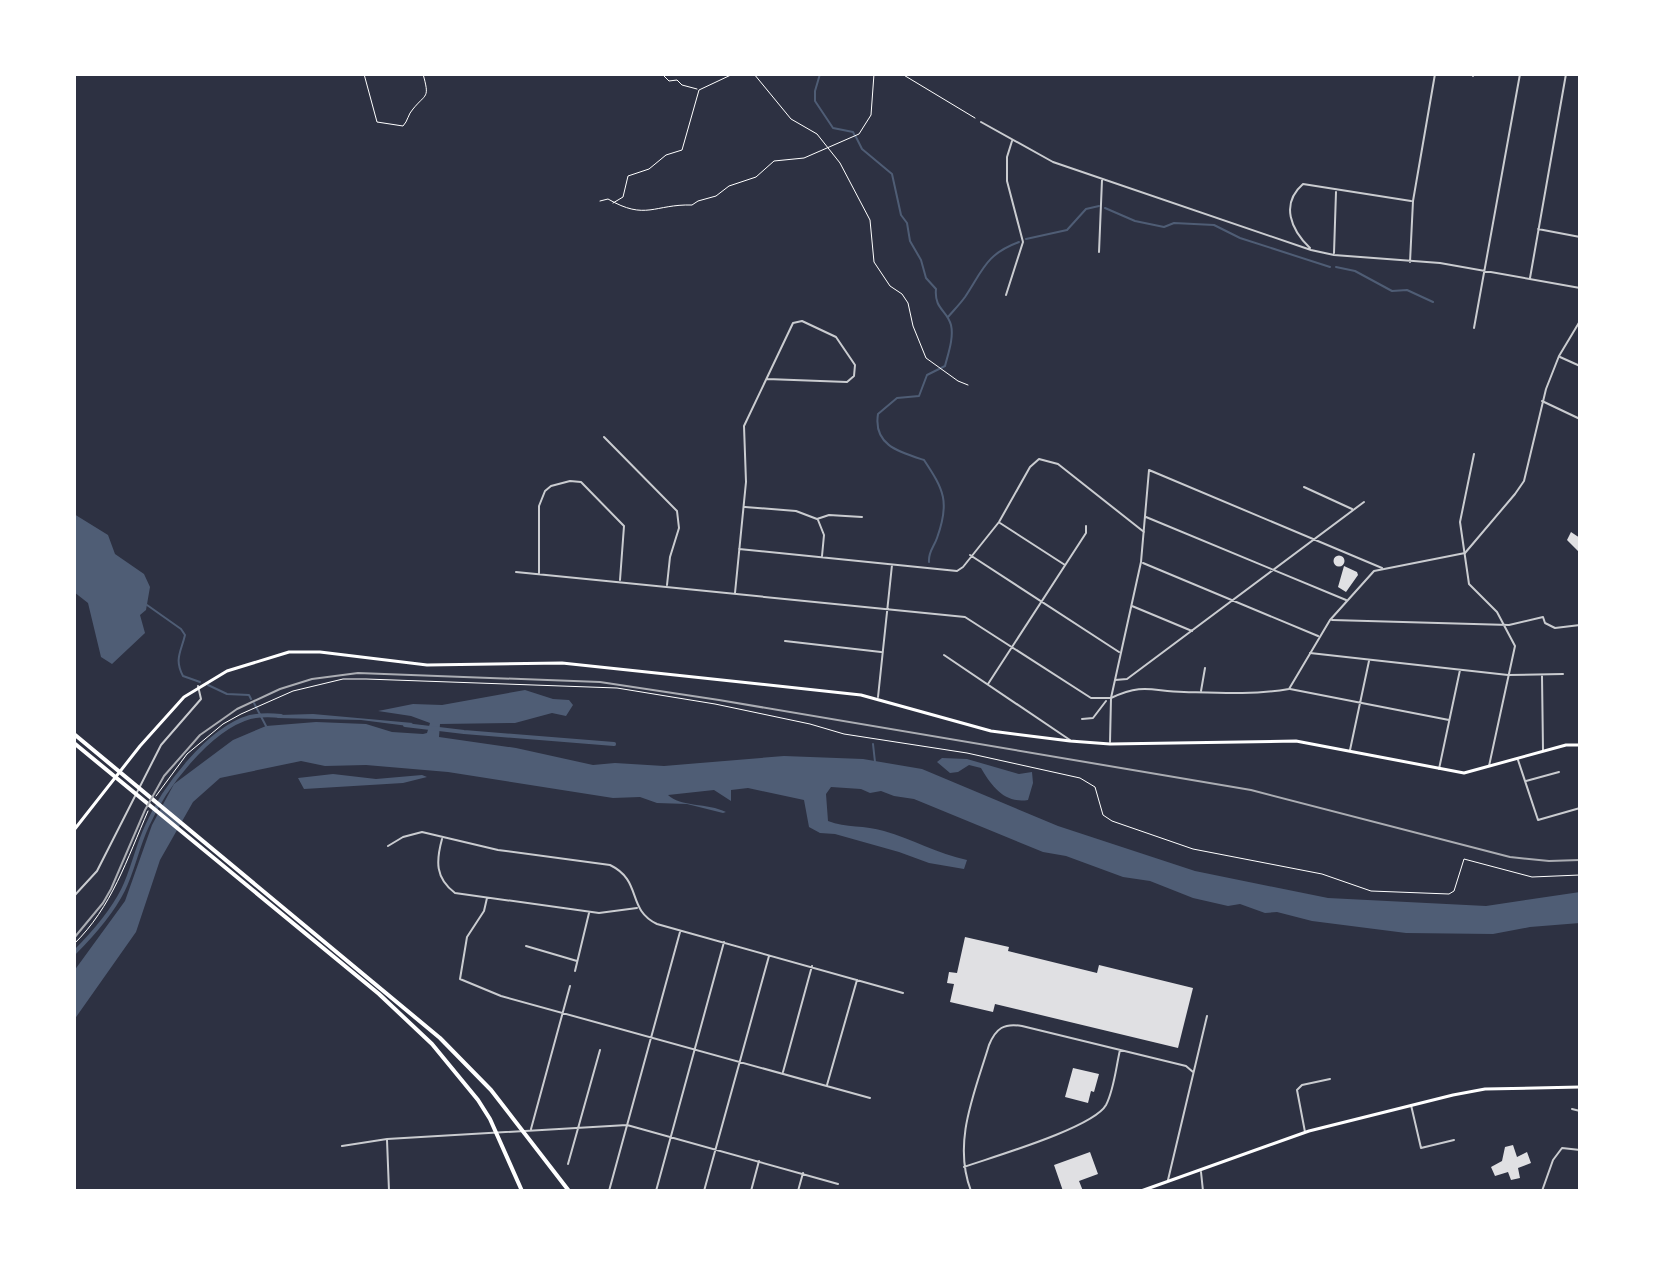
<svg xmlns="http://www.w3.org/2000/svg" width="1654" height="1265" viewBox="0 0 1654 1265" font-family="'Zilla Slab',serif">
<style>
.water{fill:#4f5d75}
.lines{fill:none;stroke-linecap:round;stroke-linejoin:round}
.stream{stroke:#4f5d75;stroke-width:2}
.canal{stroke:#4f5d75;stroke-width:4}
.building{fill:#e0e0e3}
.path{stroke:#fff;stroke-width:1}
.minor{stroke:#caccd0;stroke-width:2}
.tertiary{stroke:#caccd0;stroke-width:2}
.secondary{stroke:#fff;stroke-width:3}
.primary{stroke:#fff;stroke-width:3}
.motorway{stroke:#fff;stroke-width:4}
.rail{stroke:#abadb3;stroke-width:2}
</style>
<rect width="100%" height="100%" fill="#2d3142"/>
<path class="water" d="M74,514L108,535L115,554L144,574L150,587L146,610L140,615L145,633L112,664L101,657L88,603L74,592Z
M525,690L553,699L569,700L573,705L566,716L552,713L515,723L440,724L439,737L516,748L593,765L615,763L664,766L784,756L863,759L922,769L1058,826L1195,871L1328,898L1486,906L1580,892V923L1530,927L1493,934L1406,933L1312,921L1277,912L1265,913L1240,904L1228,906L1193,898L1150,881L1123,877L1066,856L1043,852L914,799L894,796L881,791L870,793L861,789L831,787L826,794L828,821C846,828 865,825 884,831C912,839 938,854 967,860L964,869L929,863L899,852L835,834L820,833L809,827L804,800L748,788L731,790V801L714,790L668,795C680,807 708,803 726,812L723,813L687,804L657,803L640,797L613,798L448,772L366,765L325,766L301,761L220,778L193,802L160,860L136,932L74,1020V971L125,901L152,825L174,784L233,740L266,726L316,722L366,724L392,732L423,734L427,733L430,723L411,716L378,711L413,704L442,705Z
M313,714L413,723L408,726L361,720L277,718L279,715Z
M942,758L967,759L1019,774L1032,772L1033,783L1028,800C1004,804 991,785 981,768L969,765L958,772L950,773L937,762Z
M333,774L376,779L422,775L427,777L403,783L304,789L298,778Z"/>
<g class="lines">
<path class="stream" d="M820,74L815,91V101L833,128L853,132L855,136
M856,137L862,149L892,174L901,215L907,223L910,241L921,260L926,278L936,289C934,309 947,310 951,325C954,338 948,354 945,366L927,375L919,396L897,398L878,414C873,445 899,452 924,460C944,490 950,502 937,538C934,547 928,552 929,562
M1105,208L1135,221L1164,227L1174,223L1214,225L1240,238L1330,267
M1026,239L1067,230L1086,209L1099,206
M1336,267L1355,271L1392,291L1407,290L1433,302
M948,317C954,310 960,304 965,297C983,270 986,254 1019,242
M147,605L181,629L185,635C181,652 174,659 183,676L200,682
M208,685L227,694L249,695L251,699
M254,703L266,726
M873,744L875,762"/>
<path class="canal" d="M405,725L464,732L614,744
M74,953C91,936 112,912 123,890C133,870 137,847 147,826C163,789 208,729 250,717C259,715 271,715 281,716"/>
</g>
<path class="building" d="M1571,532L1580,538V553L1567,540Z
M1333.5 561a5.5 5.5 0 1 1 11 0a5.5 5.5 0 1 1-11 0Z
M1344,566L1357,572L1358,575L1346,592L1338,587Z
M965,937L1009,947L1008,951L1097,973L1099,965L1193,988L1178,1048L995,1004L993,1012L950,1002L954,984L947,983L949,972L957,973Z
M1073,1068L1099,1074L1094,1092L1091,1091L1088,1103L1065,1097Z
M1513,1145L1517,1157L1527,1152L1531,1163L1518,1168L1520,1178L1511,1180L1508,1172L1495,1176L1491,1167L1502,1161L1505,1147Z
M1090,1152L1098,1174L1079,1181L1083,1191H1063L1054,1165Z"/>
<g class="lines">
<path class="path" d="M364,74L377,122L403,126C408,121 408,114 413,109C426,93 430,99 423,74
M662,74L669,81L677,80L682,85L697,89
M754,74L791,119L817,134L840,163L870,220L874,262L890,286L902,294L908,303L913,326L926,358L958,381L968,385
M902,74L975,118
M600,201L608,199C646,221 654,204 692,205L698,201L716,196L729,186L756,177L774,161L804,158L859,134L871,115L874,74
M613,203L623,197L628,176L649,169L666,155L682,150L699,90L733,74
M156,796L187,754L223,724L241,714L293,691L343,679H366L617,688L715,704L810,724L844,734L967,753L1080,778L1095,787L1103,815L1112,821L1193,849L1322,874L1371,891L1449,894L1454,891L1464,859L1532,877L1580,875
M74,944C112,907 127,859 148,811"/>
<path class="minor" d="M1473,76V74
M981,122L1053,162L1311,250L1334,255L1440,263L1580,288
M1538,229L1580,237
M1310,248C1291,230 1280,204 1303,184L1411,201
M1099,252L1102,180
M1334,253L1336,192
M1410,262L1413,201L1435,74
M1530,278L1566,74
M1006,295L1023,242L1007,181V157L1012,141
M1474,328L1520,74
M1560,357L1580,366
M1542,401L1580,419
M604,437L677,511L679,528L670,557L667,585
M1474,454L1460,522L1469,584L1497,612L1515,646L1489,766
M1304,487L1352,509
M745,507L796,511L817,519L829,515L862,517
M1146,517L1346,600
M818,520L824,535L822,556
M1000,523L1065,565
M739,549L957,571L963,567L999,522L1030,467L1039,459L1058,464L1144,532
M970,555L1119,652
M1143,563L1318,636
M516,572L965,617L1091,698H1111L1141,562L1149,470L1382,568
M539,573V506L545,491L551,486L570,481L581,482L624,526L620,580
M735,593L746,482L744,426L793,323L802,321L836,337L855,365L854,376L847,382L767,379
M1132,606L1192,631
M1332,620L1509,625L1543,617L1545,623L1555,628L1580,625
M785,641L881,652
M1310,653L1508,675L1563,674
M944,655L1070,740
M1542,676L1543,750
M1115,680L1127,679L1364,502
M988,684L1086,533V526
M1290,689L1449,720
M1201,691L1205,668
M878,697L892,565
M1082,719L1093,718L1106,701
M1350,750L1369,661
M1518,760L1538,820L1580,808
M1439,769L1460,670
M1526,781L1559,772
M442,839C436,861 435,878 455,893L599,913L637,908
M388,846L403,837L422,832L498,850L610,865C643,881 626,909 657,924L903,993
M487,898L484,911L467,937L460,979L501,996L870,1098
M526,946L577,961
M575,971L589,913
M783,1072L812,966
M827,1085L857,980
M1411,1105L1421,1148L1454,1140
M1572,1109L1580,1111
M531,1129L570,986
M1305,1132L1297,1090L1302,1085L1330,1079
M387,1140L389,1191
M342,1146L387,1139L627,1125L838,1184
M568,1164L600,1050
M964,1167C992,1157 1093,1128 1106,1105C1114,1090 1116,1067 1120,1050
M1201,1172L1203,1191
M1168,1180L1207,1016
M609,1191L680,932
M656,1191L724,942
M704,1191L769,956
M751,1191L759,1161
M798,1191L803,1173
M971,1191C952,1142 975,1092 989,1045C996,1028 1004,1023 1022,1026L1186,1066L1193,1072
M1542,1191L1553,1160L1562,1148L1580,1150"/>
<path class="tertiary" d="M1110,742L1111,698C1144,683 1150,691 1184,692C1219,693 1254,695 1289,689L1330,620L1374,571L1465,553L1515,494L1524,481L1546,389L1559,356L1580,321
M74,896L97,871L161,745L201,699L198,686"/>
<path class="secondary" d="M74,830L140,746L184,697L227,671L289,652H320L427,665L562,663L675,675L861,695L991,731L1070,741L1110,744L1296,741L1464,773L1566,745H1580"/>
<path class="primary" d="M1141,1191L1309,1131L1453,1095L1485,1089L1580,1087"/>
<path class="motorway" d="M74,734L440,1038L491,1090L569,1191
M74,743L379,994L432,1044L478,1100L490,1119L522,1191"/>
<path class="rail" d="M74,938L103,903L111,889L145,810L164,776L200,735L237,709L280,689L312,679L358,673L600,682L719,700L1251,790L1510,857L1549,861L1580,860"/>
</g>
<rect width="1654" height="1265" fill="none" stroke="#ffffff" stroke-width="152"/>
</svg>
